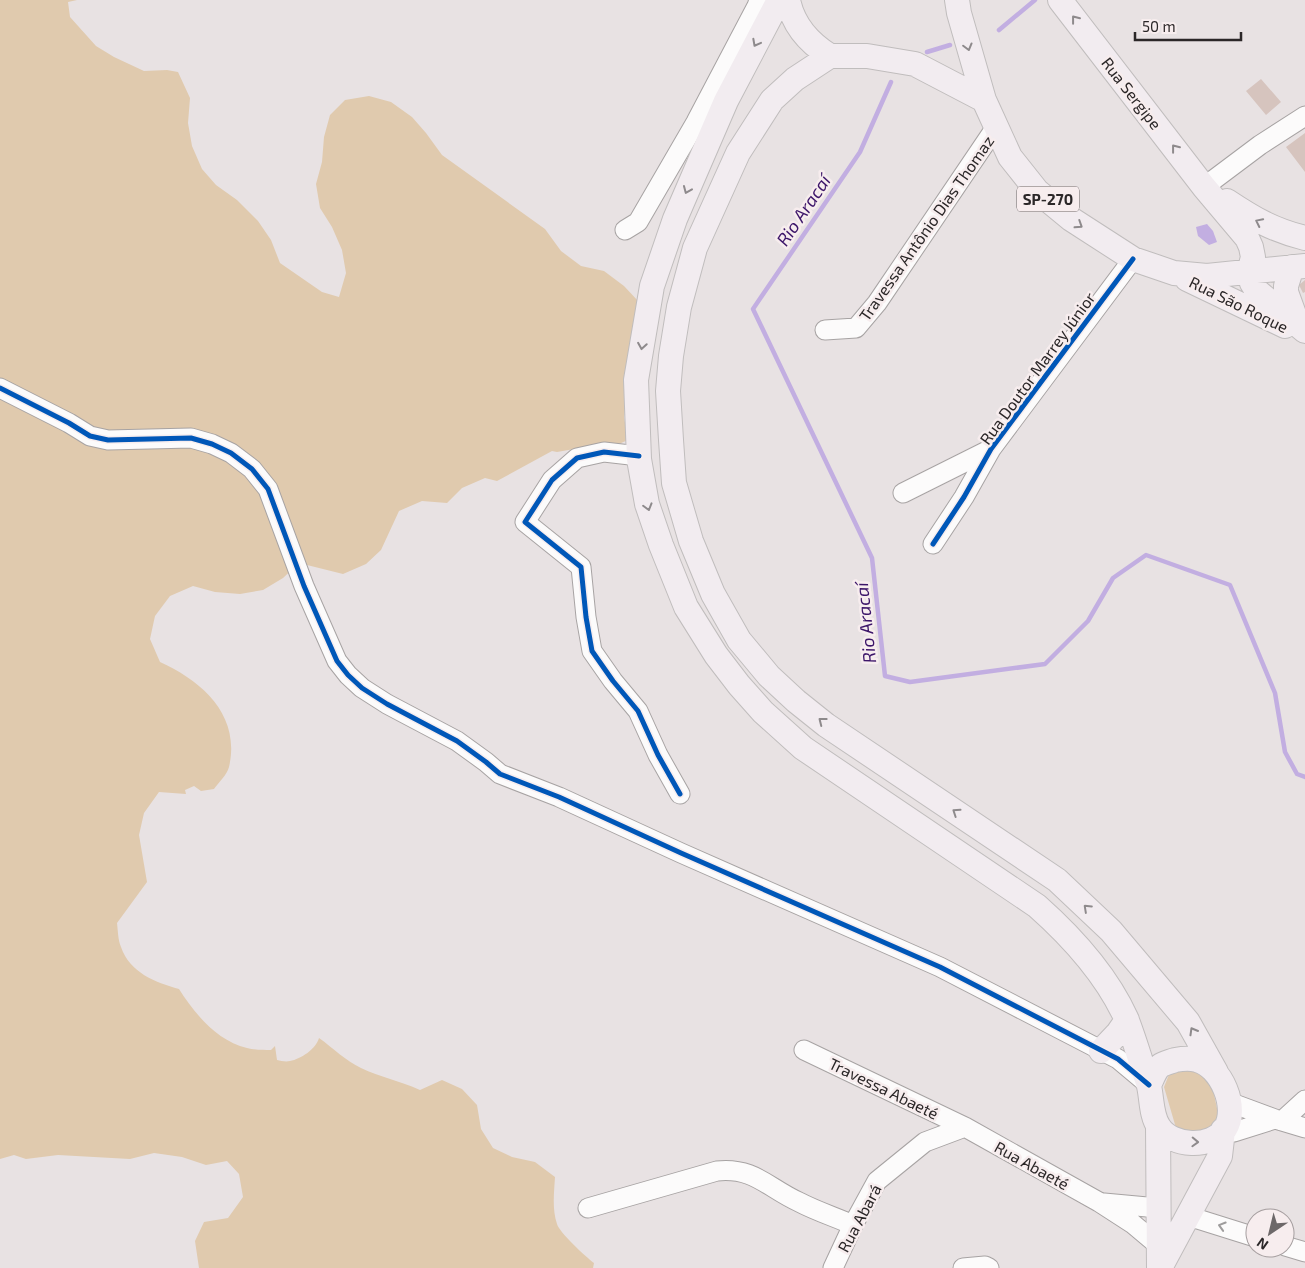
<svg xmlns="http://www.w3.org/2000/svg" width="1305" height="1268" viewBox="0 0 1305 1268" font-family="'Exo 2',sans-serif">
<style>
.green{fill:#e0caae}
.water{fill:#c2aee1}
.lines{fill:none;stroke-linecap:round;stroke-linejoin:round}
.stream{stroke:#c2aee1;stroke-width:4.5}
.building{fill:#d6c4be}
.minor-casing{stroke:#a7a3a3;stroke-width:21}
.major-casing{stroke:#c0bdbd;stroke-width:26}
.minor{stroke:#fcfbfb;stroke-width:19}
.major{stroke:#f2ecf0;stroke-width:24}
.cycleway-casing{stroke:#f7edee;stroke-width:8}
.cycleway{stroke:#0057b8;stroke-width:5}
.oneway{stroke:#8e8a8c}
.oneway2{stroke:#9e9c9c}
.labels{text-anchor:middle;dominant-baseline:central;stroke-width:5;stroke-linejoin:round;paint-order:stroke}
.shield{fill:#f7edee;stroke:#686263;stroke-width:1}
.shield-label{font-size:15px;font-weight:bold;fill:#2b2728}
.street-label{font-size:16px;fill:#2b2728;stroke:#f7edee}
.water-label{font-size:18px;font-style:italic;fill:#3c1569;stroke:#f7edee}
</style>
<rect width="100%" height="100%" fill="#e8e2e3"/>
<path class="green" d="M0,0H77L68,2L70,17L96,46L114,57L144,71L167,70L178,72L190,98L188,123L192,146L202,169L216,185L237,200L258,221L271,240L280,263L322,292L339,297L346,273L342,250L332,227L320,208L316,184L322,162L324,137L330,115L345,100L369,96L391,102L412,117L426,133L442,155L545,229L561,251L581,266L604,271L624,286L639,302L624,417L628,440L605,450L580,448L557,452L552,451L497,481L485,478L462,488L447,503L422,501L399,511L381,550L366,564L343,574L299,563L283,578L263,590L240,594L215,592L193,586L170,596L155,616L150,639L160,662C202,681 241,715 229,767C227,775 218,783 214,789L201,791L194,786L185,790L186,794L159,792L144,813L139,835L147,882L117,923C118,931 118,940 121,947C130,973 155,982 179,989C195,1014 217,1041 247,1048C254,1050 263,1050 271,1050L275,1046L277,1060C281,1061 286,1062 290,1061C301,1059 316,1049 319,1038C333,1048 346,1061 361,1068C380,1077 400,1081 420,1090L442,1080L462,1089L477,1105L481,1129L493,1148L512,1157L535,1162L555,1177C554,1193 552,1209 557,1224C559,1232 586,1257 594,1263L593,1268H199L195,1241L204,1222L228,1218L243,1197L239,1174L227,1161L206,1165L182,1157L154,1153L130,1159L58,1155L26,1159L14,1155L0,1159Z
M1180,1065L1210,1076L1218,1113L1214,1127L1202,1134L1176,1128L1164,1087L1170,1072Z"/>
<path class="water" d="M1207,224L1213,231L1217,242L1209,245L1198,236L1196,227Z"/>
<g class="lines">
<path class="stream" d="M999,30L1035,0
M927,52L950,45
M891,82L860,152L753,309L872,558L885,676L910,682L1045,664L1088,621L1113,578L1146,555L1230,585L1275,693L1285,752L1297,774L1305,777"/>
</g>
<path class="building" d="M1261,79L1281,102L1266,115L1246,91Z
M1305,133V172L1286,147Z
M1305,280V292L1303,293L1299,285Z"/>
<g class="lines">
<defs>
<path id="minor" d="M1204,187L1260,145L1305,116
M625,230L638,222L696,122L757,6L759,0
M825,330L856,328L877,303L996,127
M0,388L69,423L90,436L108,440L191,438L212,444L231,453L252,469L268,489L304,586L337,661L348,675L362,688L387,704L457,741L486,762L500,774L559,797L681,853L940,967L1118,1059L1149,1085
M639,456L604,452L577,458L552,480L525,522L581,567L586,617L592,651L613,681L638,711L658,755L680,794
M903,493L991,449
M933,544L964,497L991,449L1133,259
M804,1050L965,1127L1099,1202L1133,1224L1158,1245
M1229,1102L1275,1119L1305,1128
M1282,1121L1305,1100
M1225,1129L1234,1132L1275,1119
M1104,1203L1158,1208
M588,1208L717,1171C754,1167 768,1188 799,1202C816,1211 835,1217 853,1225
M1188,1216L1255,1237
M1285,1246L1305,1252
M833,1268L853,1225L877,1181L925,1142L965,1127
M963,1268L985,1266L989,1268"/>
<path id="major" d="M779,0L726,101L675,219L652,286L636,380L639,459L647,504L661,545L686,607L716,655L739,685L763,712L803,748L1037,906C1073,938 1106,974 1126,1018C1132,1033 1137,1049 1142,1065C1144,1072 1147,1079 1149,1086C1152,1099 1151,1116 1159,1127C1172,1147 1211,1149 1225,1129C1239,1108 1221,1066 1197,1060C1190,1058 1181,1059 1175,1060C1170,1062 1164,1063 1160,1066C1155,1070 1152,1079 1149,1085
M788,0C793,25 809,43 830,56
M957,0L959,13L984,100L1010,157L1037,191L1071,219L1133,259L1174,273L1207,276L1305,266
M1060,0L1204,187L1247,238L1251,247L1253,257L1249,273L1252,283L1257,291L1305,331
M984,100L915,64L867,56H830L795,79L772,100L738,153L695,248L679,307L671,356L668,391L671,440L674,483L691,541L713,594L739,640L769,676L796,701L826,725L1057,880L1111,931L1188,1022L1216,1072
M1227,201C1254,219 1273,230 1305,238
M1292,267L1286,286V292L1298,325
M1187,279L1285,326
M1101,1051L1118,1033L1127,1020
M1158,1126L1159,1268
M1160,1268L1220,1156L1223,1130"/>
</defs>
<use href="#minor" class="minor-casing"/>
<use href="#major" class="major-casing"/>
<use href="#minor" class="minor"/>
<use href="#major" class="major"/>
<defs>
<path id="cycleway" d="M0,388L69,423L90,436L108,440L191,438L212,444L231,453L252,469L268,489L304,586L337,661L348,675L362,688L387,704L457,741L486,762L500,774L559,797L681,853L940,967L1118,1059L1149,1085
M639,456L604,452L577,458L552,480L525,522L581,567L586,617L592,651L613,681L638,711L658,755L680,794
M933,544L964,497L991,449L1133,259"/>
</defs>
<use href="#cycleway" class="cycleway-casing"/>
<use href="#cycleway" class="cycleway"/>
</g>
<defs><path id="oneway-chevron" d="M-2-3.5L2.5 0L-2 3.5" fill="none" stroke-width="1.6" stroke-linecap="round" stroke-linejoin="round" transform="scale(1.25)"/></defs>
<g class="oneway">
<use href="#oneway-chevron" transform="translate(1075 19) rotate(-128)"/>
<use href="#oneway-chevron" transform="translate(756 43) rotate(118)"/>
<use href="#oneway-chevron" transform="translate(968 47) rotate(75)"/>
<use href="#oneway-chevron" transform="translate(1175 148) rotate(-128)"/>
<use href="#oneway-chevron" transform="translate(687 190) rotate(113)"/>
<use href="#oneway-chevron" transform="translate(1259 222) rotate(-154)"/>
<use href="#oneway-chevron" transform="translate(1079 225) rotate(33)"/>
<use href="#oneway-chevron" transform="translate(642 346) rotate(99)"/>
<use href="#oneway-chevron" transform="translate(648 507) rotate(74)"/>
<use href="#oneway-chevron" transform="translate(822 721) rotate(-142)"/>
<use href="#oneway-chevron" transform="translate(956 812) rotate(-146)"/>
<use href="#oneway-chevron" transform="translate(1087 908) rotate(-137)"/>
<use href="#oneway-chevron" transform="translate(1193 1031) rotate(-120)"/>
<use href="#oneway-chevron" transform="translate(1195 1142) rotate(2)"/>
</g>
<use class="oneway2" href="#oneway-chevron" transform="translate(1222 1226) rotate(-163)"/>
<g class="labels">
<rect class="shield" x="1017" y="186.5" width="62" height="25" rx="4"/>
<g class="shield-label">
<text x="1048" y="199">SP-270</text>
</g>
<g class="street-label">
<text transform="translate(1132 93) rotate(52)">Rua Sergipe</text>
<text transform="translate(926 228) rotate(-55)">Travessa Antônio Dias Thomaz</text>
<text transform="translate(1239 304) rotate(26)">Rua São Roque</text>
<text transform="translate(1037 368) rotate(-54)">Rua Doutor Marrey Júnior</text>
<text transform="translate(884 1088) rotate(26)">Travessa Abaeté</text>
<text transform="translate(1032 1165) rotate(29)">Rua Abaeté</text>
<text transform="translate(859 1218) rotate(-62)">Rua Abará</text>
</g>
<g class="water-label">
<text transform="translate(803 210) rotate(-56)">Rio Aracaí</text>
<text transform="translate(865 623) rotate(-96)">Rio Aracaí</text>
</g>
</g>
<g transform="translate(1270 1233) rotate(215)"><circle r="24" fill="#f7edee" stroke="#a59e9f"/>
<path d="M0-4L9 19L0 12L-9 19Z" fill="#6d6869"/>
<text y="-8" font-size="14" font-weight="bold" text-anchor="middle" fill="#2b2728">N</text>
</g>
<path d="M1135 32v8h106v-8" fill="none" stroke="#2b2728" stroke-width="2.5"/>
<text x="1142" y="32" font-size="15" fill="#2b2728" stroke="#f7edee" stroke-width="4" paint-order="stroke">50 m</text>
</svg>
